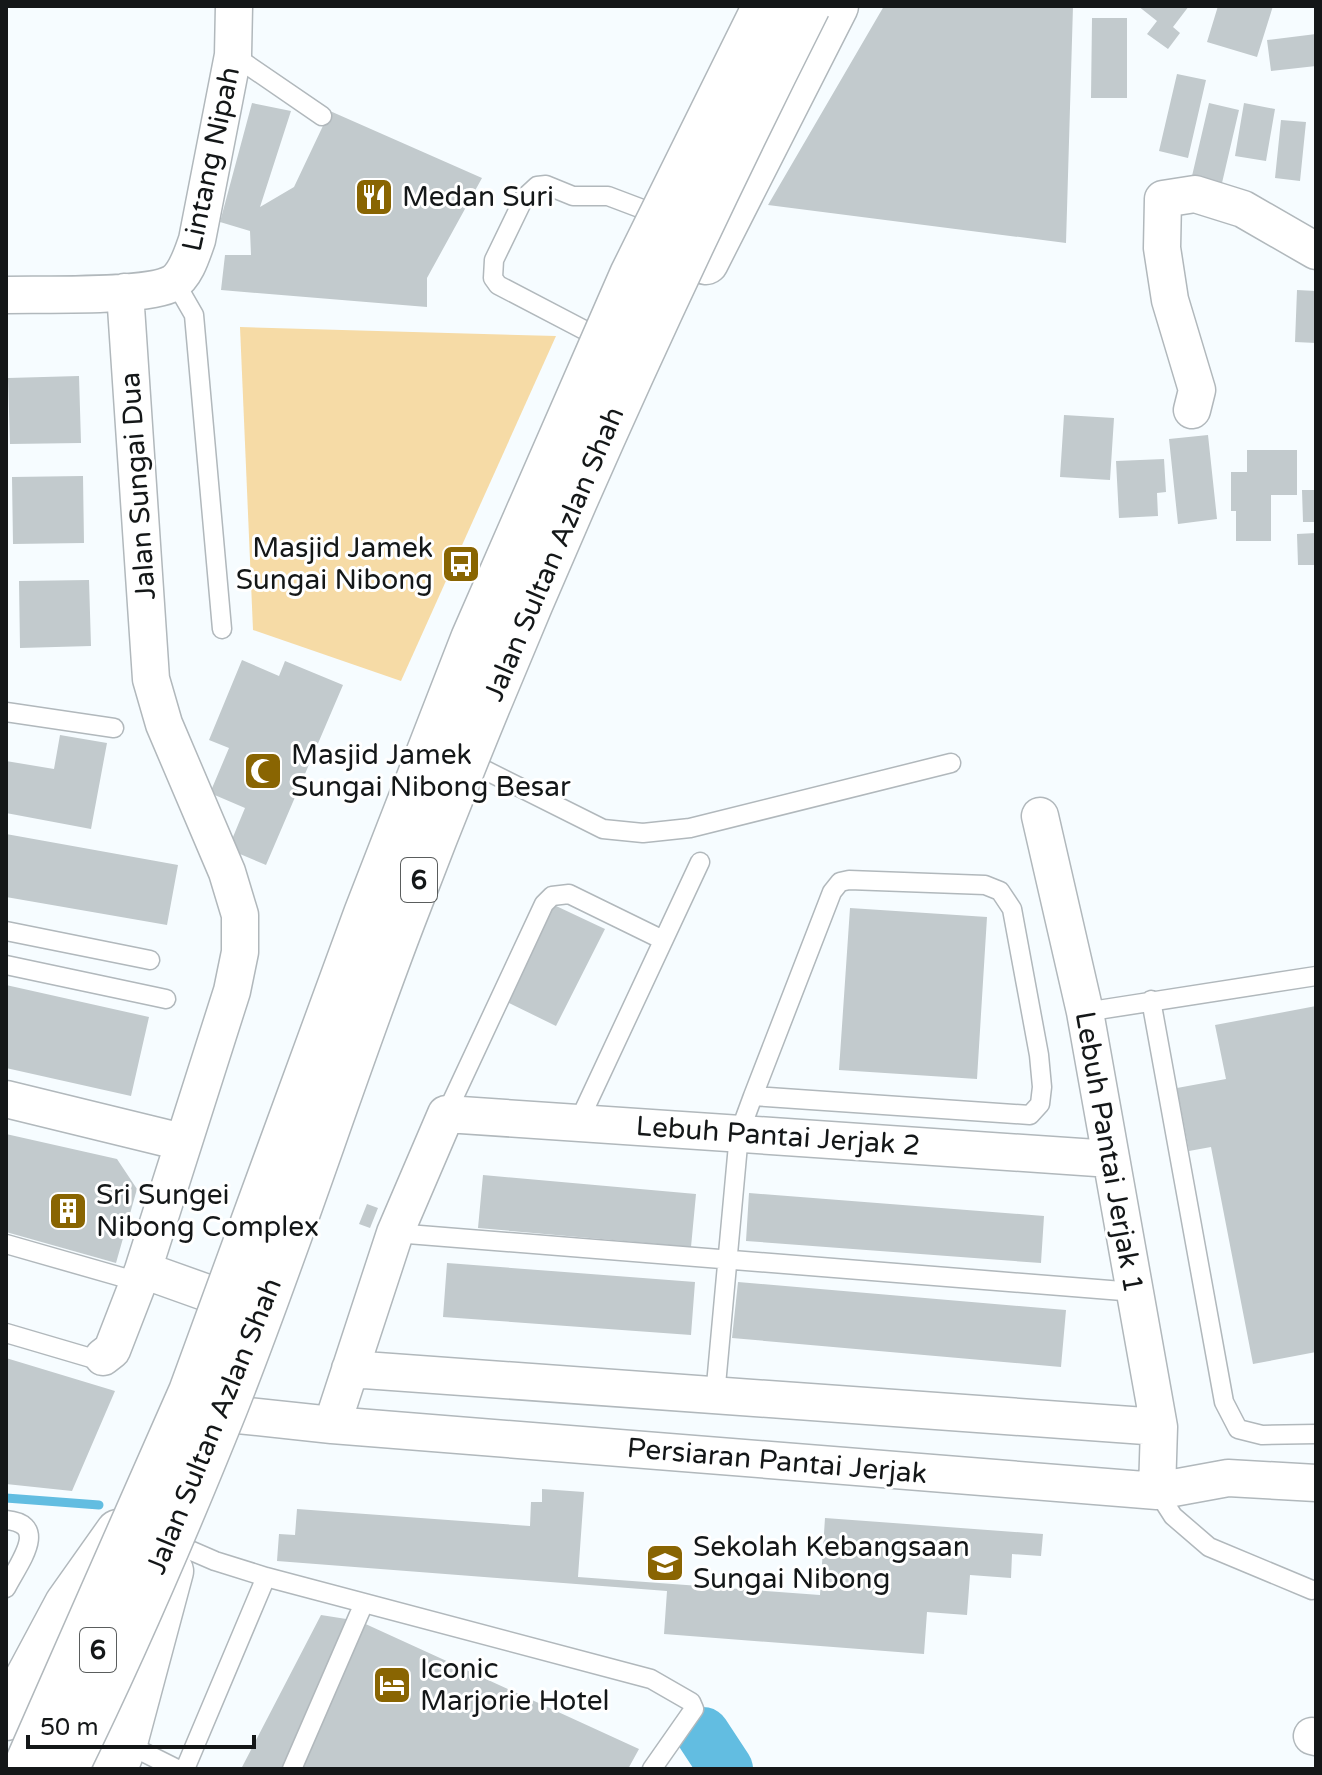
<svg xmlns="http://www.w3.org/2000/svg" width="1322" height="1775" viewBox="0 0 1322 1775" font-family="'Varela Round',sans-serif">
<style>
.green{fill:#f6dba6}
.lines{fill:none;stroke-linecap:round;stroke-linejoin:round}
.stream{stroke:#62bde1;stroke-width:9}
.river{stroke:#62bde1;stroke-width:54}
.building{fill:#c2cacd}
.service-casing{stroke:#b1b8bc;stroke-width:21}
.minor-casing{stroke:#b1b8bc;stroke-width:39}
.secondary-casing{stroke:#b1b8bc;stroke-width:47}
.primary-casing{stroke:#b1b8bc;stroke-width:47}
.service{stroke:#fff;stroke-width:18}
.minor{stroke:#fff;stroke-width:36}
.secondary{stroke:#fff;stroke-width:44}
.primary{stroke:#fff;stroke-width:44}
.trunk-bridge-casing{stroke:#b1b8bc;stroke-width:47;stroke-linecap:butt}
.trunk-bridge{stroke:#fff;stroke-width:44}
.labels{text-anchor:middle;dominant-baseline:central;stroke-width:6;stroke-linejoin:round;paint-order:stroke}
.shield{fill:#fff;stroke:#5a5d5d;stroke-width:2}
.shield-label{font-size:26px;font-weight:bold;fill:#141718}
.street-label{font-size:28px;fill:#141718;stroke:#fff}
.poi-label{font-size:28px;fill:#141718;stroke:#fff;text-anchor:start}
</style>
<rect width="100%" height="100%" fill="#f6fcff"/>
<path class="green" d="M240,327L556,336L401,681L253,630Z"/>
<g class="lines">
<path class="stream" d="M6,1498L99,1505"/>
<path class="river" d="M703,1734L726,1769"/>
</g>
<path class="building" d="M884,6H1073L1066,243L768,205Z
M1138,6H1189L1173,27L1180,33L1168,49L1147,34L1157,21Z
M1218,6H1273L1257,57L1207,42Z
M1092,18H1127V98H1091Z
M1316,34V66L1271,71L1267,40Z
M1177,74L1206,80L1188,158L1159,151Z
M252,103L291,111L260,207L294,187L330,111L482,178L427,278V307L221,290L225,255H251L250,231L220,222Z
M1209,103L1239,110L1222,183L1192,176Z
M1244,103L1275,109L1266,161L1235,156Z
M1281,120L1306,122L1300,181L1275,178Z
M1297,290L1316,291V343L1295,342Z
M79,376L81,443L10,444L8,378Z
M1064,415L1114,418L1110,480L1060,477Z
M1208,435L1217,519L1178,524L1169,439Z
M1247,450H1297V495H1271V541H1236V511H1231V472H1247Z
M1164,459L1166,492L1157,493L1158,516L1119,518L1116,461Z
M83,476L84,543L13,544L12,477Z
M1302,490H1316V522H1303Z
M1316,533V565H1298L1297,534Z
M89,580L91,646L20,648L19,581Z
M242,660L279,676L285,661L343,685L266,865L228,849L245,808L210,793L229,748L209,740Z
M60,735L107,743L91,829L6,813V761L54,769Z
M6,834L178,865L167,925L6,897Z
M554,905L605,929L556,1026L505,1001Z
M850,908L987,917L977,1079L839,1070Z
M6,985L149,1017L131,1096L6,1068Z
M1316,1006V1352L1253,1364L1211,1147L1189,1151L1177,1088L1226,1079L1215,1025Z
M6,1134L117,1159L137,1189L116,1263L6,1232Z
M483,1175L696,1194L691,1247L478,1228Z
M749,1193L1044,1216L1041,1263L746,1241Z
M367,1204L378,1208L370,1228L359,1224Z
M447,1263L695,1282L691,1335L443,1317Z
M738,1282L1066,1310L1061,1367L732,1338Z
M6,1358L115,1391L72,1491L6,1484Z
M542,1489L584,1492L578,1577L820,1595L825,1518L1043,1534L1041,1556L1012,1554L1011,1578L970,1575L967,1615L927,1612L924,1654L664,1634L667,1591L277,1561L279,1534L295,1535L297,1509L530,1526L531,1502H542Z
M321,1615L359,1621L639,1749L628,1769H241Z"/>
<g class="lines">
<defs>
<path id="service" d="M233,55L322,116
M175,282L194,315L222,629
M590,333L498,285L493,278L494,260L524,198L537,186L546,185L573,196H608L645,210
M6,712L114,728
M483,769L603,829L643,833L690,828L951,763
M849,880L985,885L1000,891L1012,909L1039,1055L1042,1087L1040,1104L1030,1115L753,1096L832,892L840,882Z
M6,931L150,960
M6,965L166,999
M1151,1000L1224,1402L1238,1429L1262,1435L1316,1434
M1085,1012L1316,976
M446,1114L544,904L552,896L569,894L663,940
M578,1123L700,862
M395,1233L1135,1292
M6,1244L139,1282
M6,1333L91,1358L103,1357
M715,1396L739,1134L753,1096
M1157,1491L1173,1516L1209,1547L1312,1590
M6,1520C51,1524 18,1564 6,1588
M178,1545L215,1561L266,1577L651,1679L691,1702L694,1709L652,1769
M125,1746V1743L177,1769
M185,1769L266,1577
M292,1769L364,1603"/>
<path id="minor" d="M6,295C41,294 147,298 173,283C186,275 192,254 197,240L233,55L234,6
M1192,410L1197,390L1170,300L1162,248L1163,199L1195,194L1243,209L1316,251
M1040,816L1085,1012L1159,1427L1157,1491
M6,1099L182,1142
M143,1270L213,1295
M103,1357L112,1350L143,1270L232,991L240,952V915L227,872L164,724L151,679L125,292
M350,1369L1159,1427
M238,1415L332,1425L1157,1491L1228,1478L1316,1483
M332,1425L395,1233L446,1114L1111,1159
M1312,1736L1316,1737"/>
<path id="secondary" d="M6,1718L67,1604L118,1532
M115,1769L125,1743L171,1571"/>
<path id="primary" d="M706,262L836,6"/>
</defs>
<use href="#service" class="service-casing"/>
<use href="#minor" class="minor-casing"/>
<use href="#secondary" class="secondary-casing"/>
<use href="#primary" class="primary-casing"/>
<use href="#service" class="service"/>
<use href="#minor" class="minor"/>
<use href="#secondary" class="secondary"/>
<use href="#primary" class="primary"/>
<defs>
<path id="trunk-bridge" d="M25,1769L191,1392L366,914L473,639L632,275L765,6
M66,1769C124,1651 176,1530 225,1408C289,1247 341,1082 403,920C522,608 658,304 808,6"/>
</defs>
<use href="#trunk-bridge" class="trunk-bridge-casing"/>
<use href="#trunk-bridge" class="trunk-bridge"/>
</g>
<defs>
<symbol id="restaurant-square" viewBox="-11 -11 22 22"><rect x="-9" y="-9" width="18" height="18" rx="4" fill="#896502" stroke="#fff"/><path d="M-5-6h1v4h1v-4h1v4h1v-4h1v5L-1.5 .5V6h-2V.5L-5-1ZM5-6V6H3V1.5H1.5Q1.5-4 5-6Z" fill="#fff"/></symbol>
<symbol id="bus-square" viewBox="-11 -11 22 22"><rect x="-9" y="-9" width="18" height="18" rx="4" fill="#896502" stroke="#fff"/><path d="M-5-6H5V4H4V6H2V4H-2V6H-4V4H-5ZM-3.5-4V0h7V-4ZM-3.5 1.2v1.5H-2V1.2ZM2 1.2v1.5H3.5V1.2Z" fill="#fff"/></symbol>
<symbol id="mosque-square" viewBox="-11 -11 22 22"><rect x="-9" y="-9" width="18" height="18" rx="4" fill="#896502" stroke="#fff"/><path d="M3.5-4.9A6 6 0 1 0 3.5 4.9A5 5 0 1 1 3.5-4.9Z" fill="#fff"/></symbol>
<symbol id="building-square" viewBox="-11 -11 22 22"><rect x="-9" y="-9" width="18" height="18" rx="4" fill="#896502" stroke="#fff"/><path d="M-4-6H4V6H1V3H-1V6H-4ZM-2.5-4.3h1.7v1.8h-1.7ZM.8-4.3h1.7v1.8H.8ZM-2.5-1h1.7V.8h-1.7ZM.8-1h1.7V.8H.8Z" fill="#fff"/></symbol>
<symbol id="school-square" viewBox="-11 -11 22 22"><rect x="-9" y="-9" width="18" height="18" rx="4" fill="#896502" stroke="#fff"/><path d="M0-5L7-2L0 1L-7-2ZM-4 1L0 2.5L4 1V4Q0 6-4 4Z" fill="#fff"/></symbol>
<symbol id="hotel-square" viewBox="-11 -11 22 22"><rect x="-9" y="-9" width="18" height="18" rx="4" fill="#896502" stroke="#fff"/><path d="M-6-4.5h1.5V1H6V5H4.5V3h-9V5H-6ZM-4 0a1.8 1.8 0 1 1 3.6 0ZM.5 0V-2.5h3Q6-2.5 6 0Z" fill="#fff"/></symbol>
</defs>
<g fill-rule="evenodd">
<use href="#restaurant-square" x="352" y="175" width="44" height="44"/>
<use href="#bus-square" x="439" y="542" width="44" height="44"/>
<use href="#mosque-square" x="241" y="749" width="44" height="44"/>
<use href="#building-square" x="46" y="1189" width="44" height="44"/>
<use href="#school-square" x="643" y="1541" width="44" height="44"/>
<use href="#hotel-square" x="370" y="1663" width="44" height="44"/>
</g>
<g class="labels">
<g class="shield">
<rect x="401" y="858" width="36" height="44" rx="6"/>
<rect x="80" y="1628" width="36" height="44" rx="6"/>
</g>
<g class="shield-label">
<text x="419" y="880">6</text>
<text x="98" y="1650">6</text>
</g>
<g class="street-label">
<text transform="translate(211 159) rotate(-78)">Lintang Nipah</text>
<text transform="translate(138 486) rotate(-94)">Jalan Sungai Dua</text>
<text transform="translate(554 554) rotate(-67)">Jalan Sultan Azlan Shah</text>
<text transform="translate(778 1136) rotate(4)">Lebuh Pantai Jerjak 2</text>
<text transform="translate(1109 1152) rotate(80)">Lebuh Pantai Jerjak 1</text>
<text transform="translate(214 1426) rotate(-68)">Jalan Sultan Azlan Shah</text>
<text transform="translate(777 1461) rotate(5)">Persiaran Pantai Jerjak</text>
</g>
<g class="poi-label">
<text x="402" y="197">Medan Suri</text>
<text x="433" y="548" text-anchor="end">Masjid Jamek<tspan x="433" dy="32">Sungai Nibong</tspan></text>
<text x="291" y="755">Masjid Jamek<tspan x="291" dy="32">Sungai Nibong Besar</tspan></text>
<text x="96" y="1195">Sri Sungei<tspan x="96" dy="32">Nibong Complex</tspan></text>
<text x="693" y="1547">Sekolah Kebangsaan<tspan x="693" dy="32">Sungai Nibong</tspan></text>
<text x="420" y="1669">Iconic<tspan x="420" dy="32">Marjorie Hotel</tspan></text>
</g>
</g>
<rect width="1322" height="1775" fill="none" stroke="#141718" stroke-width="16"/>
<path d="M28 1735v12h226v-12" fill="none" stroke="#141718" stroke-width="4"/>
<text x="40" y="1735" font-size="24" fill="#141718" stroke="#ffffff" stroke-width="6" paint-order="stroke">50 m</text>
</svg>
